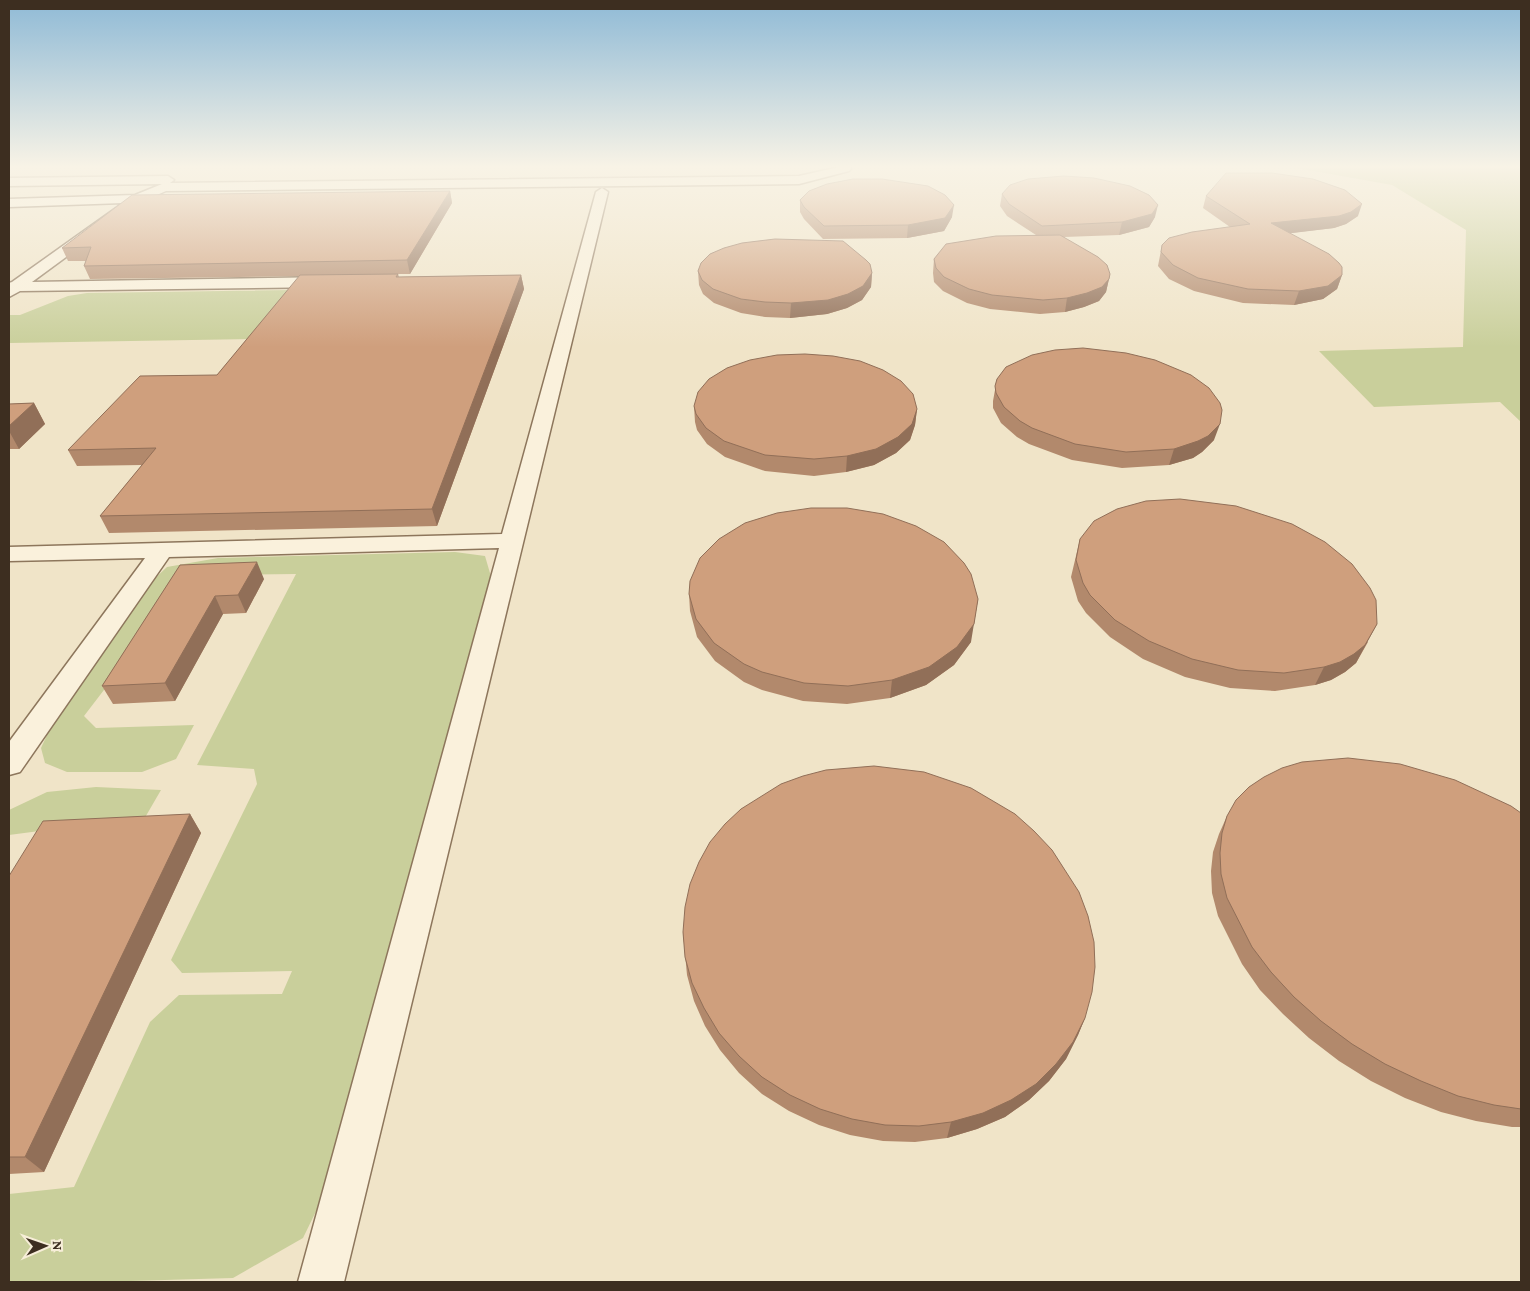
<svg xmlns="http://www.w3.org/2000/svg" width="1530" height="1291" viewBox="0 0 1530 1291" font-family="'Crimson Pro',serif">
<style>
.green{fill:#c9cf9b}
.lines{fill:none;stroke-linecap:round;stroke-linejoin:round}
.minor-casing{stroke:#8d765c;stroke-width:3}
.minor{fill:#faf1dc;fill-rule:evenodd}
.wall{fill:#b2896c}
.shaded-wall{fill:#916f58}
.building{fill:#cf9f7d;stroke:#916f58}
</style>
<rect width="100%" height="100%" fill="#f0e4c8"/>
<path class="green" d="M1291,167H1521V422L1500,402L1374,407L1319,351L1463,347L1466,230L1392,185Z
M293,290L253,339L9,343V315H20L68,296L87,293Z
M455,552L485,556L492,580L322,1199L303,1238L233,1278L97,1282H9V1194L74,1187L150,1022L179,995L282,994L292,971L182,973L171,960L257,784L254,769L197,765L296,574L222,575L107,686L84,716L96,728L194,725L176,759L142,772H67L45,763L41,748L54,720L151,582L167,567L218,558Z
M96,787L161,790L143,821L85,825L9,835V810L47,792Z"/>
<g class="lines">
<defs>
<path id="minor" d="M839,167H851V169L849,171L799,184L166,191L141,202L32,282L330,277L335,279L338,282L335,285L330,287L20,291L9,297V283L12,282L123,203L9,207V199L135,195L162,184L9,186V178L168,176L174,180L170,183L799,176Z
M602,188L608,192L344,1282H298L499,548L169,557L20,772L9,775V742L145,558L9,561V547L502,534L596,192Z"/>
</defs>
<use href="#minor" class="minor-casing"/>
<use href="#minor" class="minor"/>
</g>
<path class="wall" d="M450,191L452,203L410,274H398L399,277L521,275L524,289L437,526L109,533L100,516L142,465L77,466L68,450L217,375L300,276L90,279L84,266L86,261H68L62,248Z
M1002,194L1155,217L1149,227L1119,235L1064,237L1110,274L1106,292L1099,301L1084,307L1065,312L1040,314L990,309L967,303L943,291L934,282L933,273L934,259L1036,235L1007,216L1000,206Z
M1206,196L1358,216L1346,224L1334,228L1290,233L1342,275L1337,289L1323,299L1294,305L1243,303L1194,291L1169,279L1158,266L1162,245L1230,227L1203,208Z
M800,200L952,217L944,231L907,238L823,239L804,219L800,212Z
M698,271L872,273L871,287L862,300L847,308L827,314L790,318L765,317L741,313L714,303L703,294L699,285Z
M997,379L1214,440L1202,452L1193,458L1169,465L1122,468L1072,460L1029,444L1017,437L1001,423L993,408V401Z
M34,403L45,424L19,449H9V404Z
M694,406L917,409L915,425L910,440L896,453L874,465L846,472L814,476L765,471L725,457L707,444L697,430L695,422Z
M1080,539L1368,642L1356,663L1345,672L1331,680L1315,685L1275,691L1230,688L1185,677L1143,659L1110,637L1086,613L1078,601L1071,577Z
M180,565L264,579L246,613L223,614L175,701L113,704L102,686Z
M689,594L971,642L954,665L926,685L890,698L847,704L803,701L762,690L744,682L715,661L697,637L690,611Z
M1521,813V1127H1512L1476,1121L1441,1112L1405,1098L1371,1081L1339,1061L1309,1038L1283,1014L1260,990L1242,964L1218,916L1212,893L1211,871L1213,852L1219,834L1227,816Z
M190,814L201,833L44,1172L9,1174V876Z
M683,932L1085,1018L1078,1035L1066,1059L1049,1081L1029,1100L1005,1117L977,1129L947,1138L915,1142L883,1141L850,1135L819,1125L789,1111L762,1094L739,1073L720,1050L705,1026L694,1001L687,975Z"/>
<path class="shaded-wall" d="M450,191L452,203L410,274L407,260Z
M1362,204L1358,216L1346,224L1334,228L1267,236L1271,223Z
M954,205L952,217L944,231L907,238L908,225Z
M1158,205L1155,217L1149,227L1119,235L1122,222Z
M872,273L871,287L862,300L847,308L827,314L790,318L791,303Z
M521,275L524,289L437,526L432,509Z
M1342,275L1337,289L1323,299L1294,305L1299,291Z
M1109,279L1106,292L1099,301L1084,307L1065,312L1067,298Z
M34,403L45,424L19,449L9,431V426Z
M917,409L915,425L910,440L896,453L874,465L846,472L847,456Z
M1220,424L1214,440L1202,452L1193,458L1169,465L1174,449Z
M257,562L264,579L246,613L238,595Z
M215,596L223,614L175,701L165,683Z
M978,599L971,642L954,665L926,685L890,698L892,680Z
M1377,624L1356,663L1345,672L1331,680L1315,685L1324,667Z
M190,814L201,833L44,1172L25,1157Z
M1085,1018L1078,1035L1066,1059L1049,1081L1029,1100L1005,1117L977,1129L947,1138L951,1122Z"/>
<path class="building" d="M1226,173H1272L1313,179L1345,190L1362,204L1351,212L1339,216L1271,223L1329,254L1339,263L1342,267V275L1328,286L1299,291L1248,289L1198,278L1173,265L1161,252L1162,245L1169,238L1192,232L1250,224L1206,196Z
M1064,176L1094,178L1130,186L1149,195L1158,205L1152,214L1122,222L1042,226L1009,204L1002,194L1010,185L1028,179Z
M853,179H882L928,186L945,195L954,205L945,218L908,225L824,226L804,207L800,200L809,191L827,184Z
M450,191L407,260L84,266L91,247L62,248L132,195Z
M1060,235L1098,257L1107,265L1110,274L1109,279L1102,287L1087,293L1067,298L1043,300L992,295L969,289L944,277L936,268L934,259L946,244L996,236Z
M775,239L843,241L866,260L870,264L872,273L863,286L848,294L828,300L791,303L765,302L741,299L713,289L702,280L698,271L701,263L710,254L724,248L742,243Z
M398,274L396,277L521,275L432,509L100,516L156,448L68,450L140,376L217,375L300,275Z
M1083,348L1126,353L1155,360L1191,375L1209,388L1220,403L1222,410L1220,424L1208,436L1198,441L1174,449L1126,452L1075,444L1032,428L1020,421L1004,407L996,393L995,386L997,379L1006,367L1032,355L1055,350Z
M805,354L833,356L860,361L883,370L901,381L913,394L917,409L912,424L898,437L876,449L847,456L814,459L765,455L724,441L706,428L696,414L694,406L698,392L709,379L727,368L750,360L777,355Z
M34,403L9,426V404Z
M1180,499L1236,506L1292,524L1325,542L1352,564L1370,588L1376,600L1377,624L1365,645L1354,654L1340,662L1324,667L1284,673L1238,670L1192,659L1149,641L1115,620L1090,595L1083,583L1076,560L1080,539L1094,521L1117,509L1146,501Z
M811,508H847L883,514L916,526L944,542L964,563L971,574L978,599L974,624L957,647L929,667L892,680L848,686L804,683L762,672L744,664L714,643L696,619L689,594L690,581L700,558L719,539L745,523L777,513Z
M257,562L238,595L215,596L165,683L102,686L180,565Z
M1348,758L1400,764L1455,780L1511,806L1521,813V1109L1494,1105L1458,1096L1421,1081L1385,1064L1352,1044L1321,1021L1294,997L1271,972L1252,947L1227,898L1221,874L1220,853L1222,833L1227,816L1236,800L1249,787L1264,777L1282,768L1302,762Z
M874,766L924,772L971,788L1015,814L1034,831L1052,850L1079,892L1088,916L1094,942L1095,967L1092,992L1085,1018L1073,1042L1056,1064L1036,1084L1011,1100L983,1113L951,1122L919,1126L885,1125L852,1119L820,1109L790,1095L762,1077L739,1056L719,1033L704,1008L692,983L685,957L683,932L685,907L690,884L699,862L710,842L725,824L741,809L781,784L803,776L826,770Z
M190,814L25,1157H9V876L43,821Z"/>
<linearGradient id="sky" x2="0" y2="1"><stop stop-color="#8fbad6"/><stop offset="0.48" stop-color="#f8f3e6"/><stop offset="1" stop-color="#f8f3e6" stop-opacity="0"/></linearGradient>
<rect width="1530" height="347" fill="url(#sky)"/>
<rect width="1530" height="1291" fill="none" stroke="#3d2e20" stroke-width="20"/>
<g transform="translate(45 1246) rotate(88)" stroke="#f7eed8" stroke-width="4" paint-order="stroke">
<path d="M0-4L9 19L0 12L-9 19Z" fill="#3d2e20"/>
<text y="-8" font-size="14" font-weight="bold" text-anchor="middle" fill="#3d2e20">N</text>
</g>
</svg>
